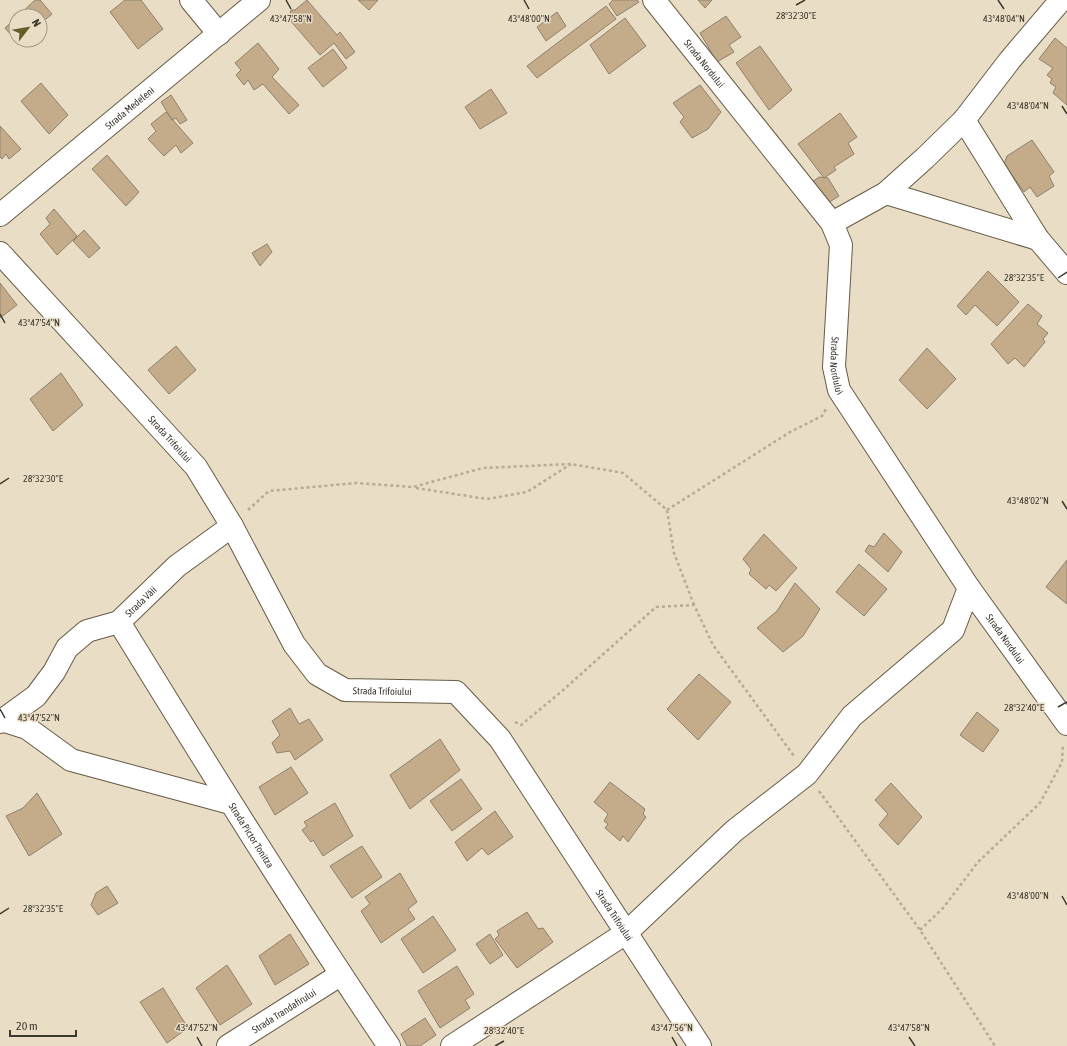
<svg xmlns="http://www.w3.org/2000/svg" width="1067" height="1046" viewBox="0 0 1067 1046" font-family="'Asap Condensed',sans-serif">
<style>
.building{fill:#c4ac8b;stroke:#8f806c}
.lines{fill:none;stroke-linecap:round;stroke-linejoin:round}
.minor-casing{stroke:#665b46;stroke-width:24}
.path{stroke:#b5ab98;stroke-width:2.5;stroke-dasharray:3 3;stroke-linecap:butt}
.minor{stroke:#fff;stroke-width:22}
.ticks{fill:none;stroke:#3d382f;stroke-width:1.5}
.labels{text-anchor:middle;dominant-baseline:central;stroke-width:3;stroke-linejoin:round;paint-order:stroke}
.street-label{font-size:10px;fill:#3d382f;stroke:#e9ddc5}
.ticks-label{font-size:10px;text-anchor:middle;fill:#3d382f;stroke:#e9ddc5;stroke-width:3;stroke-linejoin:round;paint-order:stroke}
</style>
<rect width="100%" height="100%" fill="#e9ddc5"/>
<path class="building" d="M35,0H40L52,14L40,24V16H18Z
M125,0H141L163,29L138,49L110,12Z
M307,0L337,35L340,32L355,52L346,59L334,43L320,55L289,19L291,10H295Z
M358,0H378L369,10Z
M613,0H637L639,2L617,16L609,4Z
M698,0H712L705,8Z
M606,6L616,19L537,78L527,66Z
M557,12L566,26L546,41L537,27Z
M726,16L741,37L729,45L734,52L717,62L700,33Z
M16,18V40H23L19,44L5,28Z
M625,18L646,46L609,74L590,45Z
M1055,38L1067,48V105L1053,93L1056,87L1050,83L1052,79L1047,75L1053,68L1039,59Z
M258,43L279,69L272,77L299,105L289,114L263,84L254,90L248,80L244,85L236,75L241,70L235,63Z
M760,46L792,90L769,110L736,63Z
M333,49L347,68L323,87L308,68Z
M41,83L68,115L49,134L21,101Z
M700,85L721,112L708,129L692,138L680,122L684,117L673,103Z
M491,89L507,113L480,129L465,107Z
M171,95L187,120L180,124L176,118L172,120L161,102Z
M166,112L193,143L181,153L176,145L164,156L148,139L156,131L151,124Z
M840,113L857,137L848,143L854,154L834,167L836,170L824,178L798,144Z
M0,126L21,149L9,159L6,154L2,159L0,157Z
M1032,140L1054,172L1049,176L1054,186L1037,197L1030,187L1024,192L1004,164L1007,156Z
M107,155L139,192L126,206L92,169Z
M819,177L828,178L839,196L823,206L808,185Z
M54,209L77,236L57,255L40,234L50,224L46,218Z
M84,230L100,248L89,258L73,241Z
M267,244L272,252L260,266L252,253Z
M988,271L1019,302L997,326L975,305L966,315L957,306Z
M0,283L17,305L0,318Z
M1028,304L1042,316L1037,324L1048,333L1043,339L1045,342L1024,367L1015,358L1008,364L991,344Z
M176,346L196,370L169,394L148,370Z
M927,348L956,379L927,409L899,380Z
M61,373L83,405L53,431L30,399Z
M884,533L902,552L888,572L865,551L869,545L874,547Z
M764,534L797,568L776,591L769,585L766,589L749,574L751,569L743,559Z
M1067,560V604L1046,587Z
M859,564L887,589L864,616L836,592Z
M795,583L820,609L803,636L783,652L757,628L777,611Z
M699,674L731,702L698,740L667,709Z
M290,708L299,724L309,719L323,740L295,760L290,751L277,753L272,743L280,735L272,721Z
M977,712L999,730L983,752L960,735Z
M440,739L460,770L410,809L390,775Z
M291,767L308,793L275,815L259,787Z
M461,779L482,809L452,831L430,801Z
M610,782L645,809L643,814L646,817L628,842L623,836L620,841L605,828L608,824L604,821L608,814L594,802Z
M891,783L922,817L898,845L879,825L888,814L875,800Z
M37,793L62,834L29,856L6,816L23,808Z
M335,803L353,836L323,856L313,840L311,842L302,830L307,826L304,822Z
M495,811L513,837L488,855L482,848L467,861L455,842Z
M362,846L382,877L352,898L330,866Z
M400,873L417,902L408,909L415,919L381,943L361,911L370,904L365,897Z
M107,886L118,903L98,915L91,905L96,893Z
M527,912L538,929L543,928L553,942L517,968L495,939L499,935L497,931Z
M433,916L456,950L423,973L401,939Z
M290,934L309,964L275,985L259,956Z
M490,934L503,955L490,964L476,944Z
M227,965L252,1004L220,1025L196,988Z
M457,966L474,994L465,1000L470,1008L440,1028L418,991Z
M163,988L188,1028L167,1043L140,1002Z
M425,1018L436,1035L420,1046H407L401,1034Z"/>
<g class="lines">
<defs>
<g id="minor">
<path d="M191,0L219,34"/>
<path id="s1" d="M654,0L832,223L841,245L834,367L839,390L969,588L1067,724"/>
<path d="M964,120L1038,239L1067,273"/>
<path d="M886,193L1038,239"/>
<path id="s2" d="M0,215L259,0"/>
<path d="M832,223L886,193L925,158L964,120L1010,60L1061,0"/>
<path id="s3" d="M0,253L196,467L232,526L294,644L317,674L345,690L456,692L500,739L700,1046"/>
<path id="s4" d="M119,622C207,765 295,907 389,1046"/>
<path d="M2,720L27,728L71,760L230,803"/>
<path id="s5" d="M0,722L36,696L54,672L67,648L87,631L119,622L177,566L232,526"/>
<path id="s6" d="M228,1046L340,975"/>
<path d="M452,1046L626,933L734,831L807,774L852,716L953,630L969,588"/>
</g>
</defs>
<use href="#minor" class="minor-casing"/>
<path class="path" d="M416,488L487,499L527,492L571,464
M248,510L269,491L356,483L413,487L483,468L571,464L623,473L667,510L674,553L694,605
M667,510L790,432L822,416L826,409
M515,722L521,725L561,692L656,607L694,605L713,645L794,756
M819,791L920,930L995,1046
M920,930L943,908L978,862L1040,803L1062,762L1063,744"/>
<use href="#minor" class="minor"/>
</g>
<path class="ticks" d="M286,0L291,9M524,0L529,9M998,0L1004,9M796,5L805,0M1062,106L1067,114M1058,278L1067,272M0,314L5,323M0,484L9,478M1062,501L1067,509M1058,707L1067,702M0,709L5,718M1062,896L1067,905M0,914L9,908M197,1037L202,1046M672,1037L677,1046M909,1037L915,1046M495,1046L504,1041"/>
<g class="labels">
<g class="street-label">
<text stroke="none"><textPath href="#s1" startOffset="81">Strada Nordului</textPath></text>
<text stroke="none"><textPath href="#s2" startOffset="168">Strada Medeleni</textPath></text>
<text stroke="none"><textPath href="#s1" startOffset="430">Strada Nordului</textPath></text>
<text stroke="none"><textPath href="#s3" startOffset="252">Strada Trifoiului</textPath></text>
<text stroke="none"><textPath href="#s5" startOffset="191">Strada Văii</textPath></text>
<text stroke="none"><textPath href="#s1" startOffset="754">Strada Nordului</textPath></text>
<text stroke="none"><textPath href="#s3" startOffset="600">Strada Trifoiului</textPath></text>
<text stroke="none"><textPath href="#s4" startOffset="251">Strada Pictor Tonitza</textPath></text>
<text stroke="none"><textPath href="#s3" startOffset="948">Strada Trifoiului</textPath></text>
<text stroke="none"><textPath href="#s6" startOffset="66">Strada Trandafirului</textPath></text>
</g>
</g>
<g class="ticks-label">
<text x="796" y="19">28°32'30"E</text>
<text x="291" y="22">43°47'58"N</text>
<text x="529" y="22">43°48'00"N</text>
<text x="1004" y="22">43°48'04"N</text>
<text x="1028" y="109">43°48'04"N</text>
<text x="1024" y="281">28°32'35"E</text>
<text x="39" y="326">43°47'54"N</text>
<text x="43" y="482">28°32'30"E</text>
<text x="1028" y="504">43°48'02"N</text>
<text x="1024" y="711">28°32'40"E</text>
<text x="39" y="721">43°47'52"N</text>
<text x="1028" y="899">43°48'00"N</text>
<text x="43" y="912">28°32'35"E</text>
<text x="197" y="1031">43°47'52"N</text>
<text x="672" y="1031">43°47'56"N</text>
<text x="909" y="1031">43°47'58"N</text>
<text x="504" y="1034">28°32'40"E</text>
</g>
<g transform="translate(28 28) rotate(59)"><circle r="19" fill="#e9ddc5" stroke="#a49b89"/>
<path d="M0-3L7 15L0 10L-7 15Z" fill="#635d2a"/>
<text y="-6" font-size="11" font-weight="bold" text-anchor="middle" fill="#3d382f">N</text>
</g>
<path d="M10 1030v6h66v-6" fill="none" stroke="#3d382f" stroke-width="2"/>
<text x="16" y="1030" font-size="12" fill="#3d382f" stroke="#e9ddc5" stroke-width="3" paint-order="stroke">20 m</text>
</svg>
